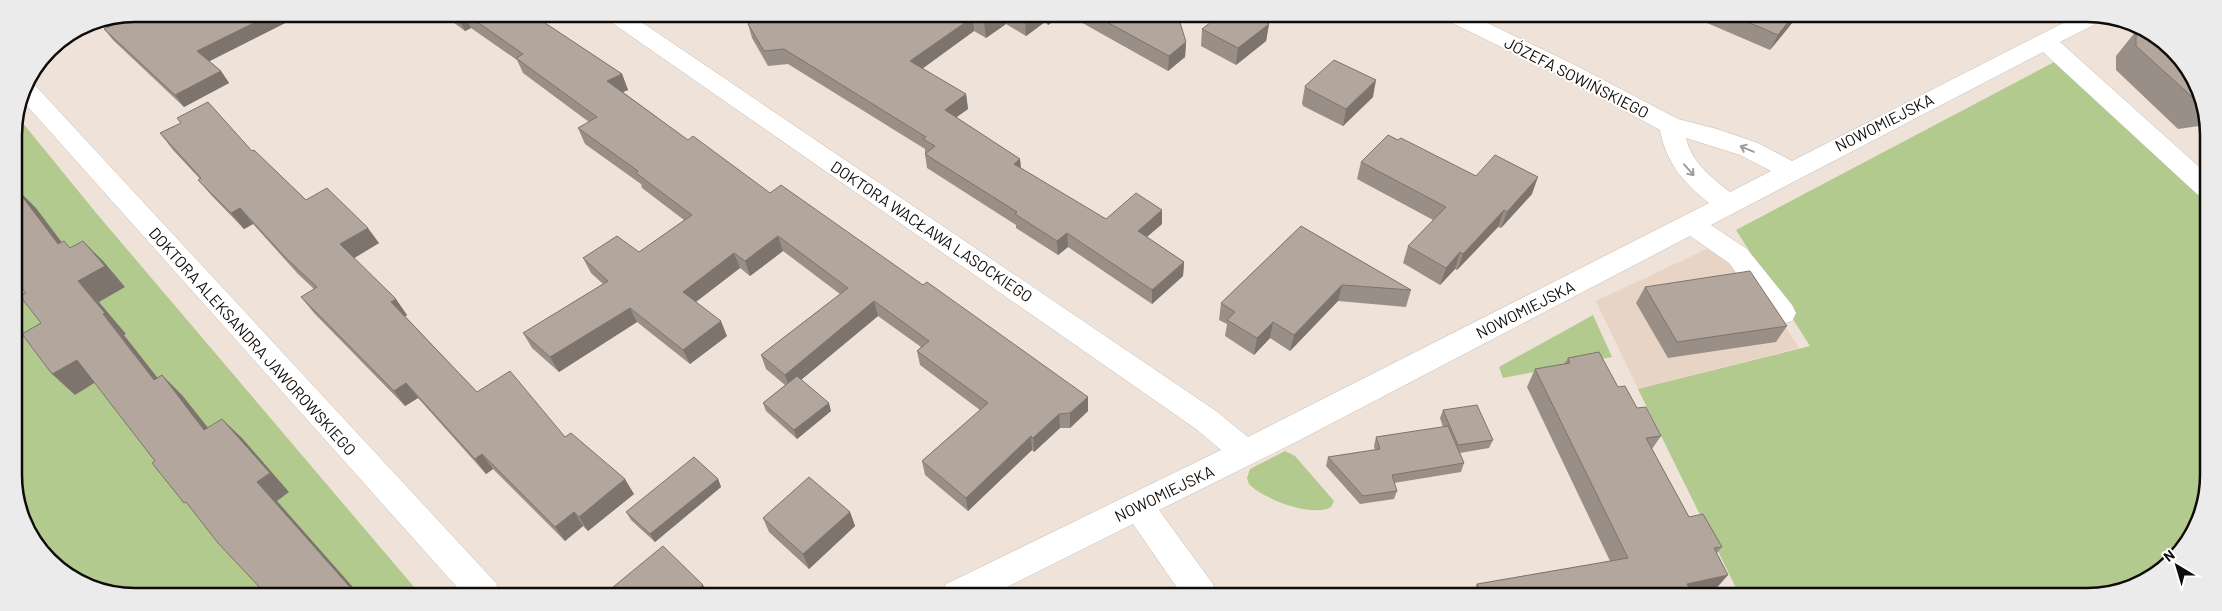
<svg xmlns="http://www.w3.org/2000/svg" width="2222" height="611" viewBox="0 0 2222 611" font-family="Barlow,sans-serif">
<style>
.built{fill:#e8d4c5}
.green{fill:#b2ca8e}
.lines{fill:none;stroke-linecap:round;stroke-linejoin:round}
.minor-casing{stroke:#c8bbb1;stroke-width:1}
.minor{fill:#fff;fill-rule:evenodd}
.wall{fill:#9a8f87}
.shaded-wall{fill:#7d746e}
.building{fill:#b3a69d;stroke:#7d746e}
.oneway{stroke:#9f9d9c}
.labels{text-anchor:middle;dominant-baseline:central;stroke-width:4;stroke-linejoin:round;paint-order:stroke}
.street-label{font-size:16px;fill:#0f0b08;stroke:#fff}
.rim{fill:none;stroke:#0f0b08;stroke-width:2.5}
</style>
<rect width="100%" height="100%" fill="#efe2d8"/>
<path class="built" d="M1728,239L1799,348L1638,389L1596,301Z"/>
<path class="green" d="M2058,60L2206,201L2204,507L2166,567L2133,588L2094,597L1740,596L1638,389L1810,346L1736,230Z
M17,116L97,214L420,594L104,593L44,556L16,499L14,128Z
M1593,315L1612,357L1503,378L1499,367Z
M1285,451L1295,456L1334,501L1331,507C1313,518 1263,499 1249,484L1247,478L1250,469Z"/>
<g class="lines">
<defs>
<path id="minor" d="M605,15H631L1216,411L1248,437L1709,203C1684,183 1666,163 1660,130L1559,75L1448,21L1445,16L1475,17L1575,65L1678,119L1717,129L1758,143L1792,161L2073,18H2101L2098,23L2060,42L2206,173V197L2197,194L2043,52L1711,225L1747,249L1792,305L1796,313L1792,321L1782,324L1772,321L1729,263L1690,236L1298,441L1159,510L1213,584L1217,595H1182L1133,524L991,595H942L946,584L1221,450L1196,429L608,20ZM1686,138L1740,155L1771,171L1730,192C1711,177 1692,163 1686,138Z
M28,81L32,82L496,583L500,594H463L21,99L23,89Z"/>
</defs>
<use href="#minor" class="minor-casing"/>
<use href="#minor" class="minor"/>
</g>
<path class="wall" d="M136,14H303L209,61L221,71L229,83L184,107L113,40L104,29Z
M442,14L533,15L622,74L628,90L623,92L688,140L770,193L923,285L1088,397V411L1070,428H1060L1034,452L1032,450L968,511L925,475L922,461L980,410L920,365L917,351L921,347L878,316L801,380L831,411L797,439L766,411L763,403L785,385L766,369L761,355L840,294L783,251L750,276L740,268L696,302L727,336L690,364L637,322L559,372L532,348L523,333L603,284L591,273L583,258L639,252L684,220L642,188L641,184L585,144L578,128L589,122L523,73L517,60L471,28L465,31Z
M762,15L1061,16L1048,25L1045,22L1026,36L1006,24L986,38L974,31L922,69L966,94L968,109L956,117L1020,159L1021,168L1073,200L1106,219L1162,210V224L1147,237L1184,262L1183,276L1152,304L1068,247L1058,255L1016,228V225L927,168L925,154V149L788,64L768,66L752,38L748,24Z
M1070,16H1178L1186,42L1185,57L1168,71Z
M1693,17H1797L1770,50Z
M1269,24L1266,41L1236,65L1201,46L1202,29Z
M2136,31L2173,50L2206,112V125L2178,129L2116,70V56Z
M1305,86L1373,97L1343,126L1303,106L1302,103Z
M177,118L252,151L306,200L379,243L354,258L407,315L405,316L477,392L565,437L634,494L588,531L583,526L565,541L493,469L486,474L418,398L405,406L314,313L301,297L314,289L298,274L253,224L244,229L212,196L198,180L200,179L173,150L160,133L181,123Z
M1398,140L1476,176L1532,194L1501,228L1498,227L1457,270L1455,269L1440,285L1403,263L1408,246L1433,220L1357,179L1361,162Z
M1301,226L1411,290L1406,307L1338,301L1290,351L1270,338L1254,355L1225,336L1227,324L1219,320L1221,303Z
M1645,287L1787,326L1776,342L1668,358L1636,303Z
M1568,358L1618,387L1637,408L1661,436L1652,449L1689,517L1722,547L1717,553L1714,591L1693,596H1694H1471L1477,584L1610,561L1527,387L1535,369L1564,364Z
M1443,410L1493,440L1489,448L1460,453L1464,463L1461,472L1394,483L1397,491L1394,499L1360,504L1326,466L1328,457L1375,450L1374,446L1376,437L1443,427L1440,418Z
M718,479L721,487L655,542L631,520L626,512Z
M850,512L855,526L809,569L769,532L763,518Z"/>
<path class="shaded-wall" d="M272,14H303L206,63L197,51Z
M459,14H464L471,28L465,31L457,16Z
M996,16H1006V24L986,38L984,23Z
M1033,16H1044L1045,22L1026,36L1025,21Z
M1048,16H1061L1048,25Z
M973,17L974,31L912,76L910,61Z
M1792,17H1797L1770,50L1778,35Z
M1269,24L1266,41L1236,65L1238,48Z
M1186,42L1185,57L1168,71L1169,56Z
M221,71L229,83L184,107L175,95Z
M622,74L628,90L613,96L607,81Z
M1376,80L1373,97L1343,126L1346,109Z
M966,94L968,109L947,124L945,110Z
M1020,159L1021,173L1014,164Z
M1538,177L1532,194L1501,228L1507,212Z
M15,187L36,208L79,265L58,244Z
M240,208L253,224L244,229L231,213Z
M1162,210V224L1137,245L1138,231Z
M1504,210L1498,227L1457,270L1463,254Z
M368,228L379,243L351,260L340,244Z
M1067,233L1068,247L1058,255L1057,241Z
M778,236L783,251L750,276L745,261Z
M83,241L104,262L125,287L99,302L126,334L124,335L175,400L154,380L78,281Z
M1460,252L1455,269L1440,285L1446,268Z
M734,253L740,268L689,307L683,292Z
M1184,262L1183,276L1152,304V290Z
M1342,285L1338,301L1290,351L1294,335Z
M396,299L407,315L403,318L391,302Z
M874,301L878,316L790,389L785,375Z
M630,308L637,322L559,372L550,357Z
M721,321L727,336L690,364L683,350Z
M1273,322L1270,338L1254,355L1257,338Z
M77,360L99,380L75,395L52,374Z
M162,375L182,395L225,449L204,430Z
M406,383L418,398L405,406L394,391Z
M1088,397V411L1070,428V413Z
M829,403L831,411L797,439L794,430Z
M1059,414L1060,428L1034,452L1033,438Z
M222,419L242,438L289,492L277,501L359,594H356L257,482Z
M1031,436L1032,450L968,511L966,498Z
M482,454L493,469L486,474L475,459Z
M625,479L634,494L588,531L579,517Z
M718,479L721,487L655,542L650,534Z
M574,512L583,526L565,541L555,527Z
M850,512L855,526L809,569L803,554Z
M1728,575L1714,591L1690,596L1687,584Z
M703,585L709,594H692Z"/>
<path class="building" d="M136,14H272L197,51L221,71L175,95L104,29Z
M466,14L533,15L622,74L607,81L688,140L693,136L770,193L781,185L923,285L927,282L1088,397L1070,413L1059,414L1033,438L1031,436L966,498L922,461L988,403L917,351L929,341L874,301L785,375L761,355L848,288L778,236L745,261L734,253L683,292L721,321L683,350L630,308L550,357L523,333L608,281L583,258L617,236L639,252L692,215L636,173L638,171L578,128L597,117L516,58L523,54Z
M762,15L996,16L984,23L973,17L910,61L966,94L945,110L1020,159L1014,164L1106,219L1136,193L1162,210L1138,231L1184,262L1152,290L1067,233L1057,241L1015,214L1017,212L925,154L935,146L923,139L926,137L784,49L764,51L748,24Z
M1016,16H1033L1025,21Z
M1096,16H1178L1186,42L1169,56Z
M1219,16H1255L1269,24L1238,48L1202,29Z
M1736,17H1792L1778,35Z
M2138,30L2173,50L2202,104H2200L2136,46V31Z
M1334,60L1376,80L1346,109L1306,88L1305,86Z
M208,102L252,151L254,150L306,200L327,188L368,228L340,244L396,299L391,302L477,392L510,371L565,437L571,433L625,479L579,517L574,512L555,527L482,454L475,459L406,383L394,391L301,297L317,287L286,258L240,208L231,213L198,180L201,178L160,133L181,123L177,118Z
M1388,135L1398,140L1401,138L1476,176L1495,155L1538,177L1507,212L1504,210L1463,254L1460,252L1446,268L1408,246L1446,207L1361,162Z
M14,187H15L58,244L64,241L70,248L83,241L105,266L78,281L105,313L103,314L154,380L162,375L204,430L222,419L270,473L257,482L356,594L265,593L218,543L186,502L184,503L152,463L155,461L77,360L52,374L22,334L41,323L20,296L26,293L15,280Z
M1301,226L1411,290L1342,285L1294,335L1273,322L1257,338L1227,320L1235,312L1221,303Z
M1750,271L1787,326L1677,342L1645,287Z
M1599,352L1618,387L1625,386L1637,408L1646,407L1661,436L1646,438L1689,517L1703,514L1722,547L1714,548L1728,575L1687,584L1694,596H1482L1477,584L1628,558L1535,369L1570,363L1568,358Z
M797,376L829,403L794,430L763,403Z
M1477,405L1493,440L1458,445L1443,410Z
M1448,426L1464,463L1392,475L1397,491L1363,496L1328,457L1380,449L1376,437Z
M694,457L718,479L650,534L626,512Z
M809,477L850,512L803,554L763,518Z
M663,546L703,585L692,594H609L607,592Z"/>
<defs><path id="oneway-shaft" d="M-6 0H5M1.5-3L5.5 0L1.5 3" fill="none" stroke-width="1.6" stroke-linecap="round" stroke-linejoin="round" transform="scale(1.25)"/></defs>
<g class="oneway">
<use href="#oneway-shaft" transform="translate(1747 149) rotate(-157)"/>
<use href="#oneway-shaft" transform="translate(1689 170) rotate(49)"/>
</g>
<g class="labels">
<g class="street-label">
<text transform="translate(1577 77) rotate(27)">JÓZEFA SOWIŃSKIEGO</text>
<text transform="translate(1884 122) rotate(-27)">NOWOMIEJSKA</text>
<text transform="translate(932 231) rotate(34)">DOKTORA WACŁAWA LASOCKIEGO</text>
<text transform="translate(1525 309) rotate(-27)">NOWOMIEJSKA</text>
<text transform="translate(253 341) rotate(48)">DOKTORA ALEKSANDRA JAWOROWSKIEGO</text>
<text transform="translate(1164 493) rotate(-26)">NOWOMIEJSKA</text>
</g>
</g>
<path d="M0 0H2222V611H0ZM135 22H2087A113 113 0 0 1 2200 135V475A113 113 0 0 1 2087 588H135A113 113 0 0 1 22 475V135A113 113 0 0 1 135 22Z" fill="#ecebeb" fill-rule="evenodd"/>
<path class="rim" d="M135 22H2087A113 113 0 0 1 2200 135V475A113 113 0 0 1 2087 588H135A113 113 0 0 1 22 475V135A113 113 0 0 1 135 22Z"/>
<g transform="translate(2177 566) rotate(322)" stroke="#ffffff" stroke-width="4" paint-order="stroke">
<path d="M0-4L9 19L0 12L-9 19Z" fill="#0f0b08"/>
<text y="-8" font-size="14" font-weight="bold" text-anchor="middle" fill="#0f0b08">N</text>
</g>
</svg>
